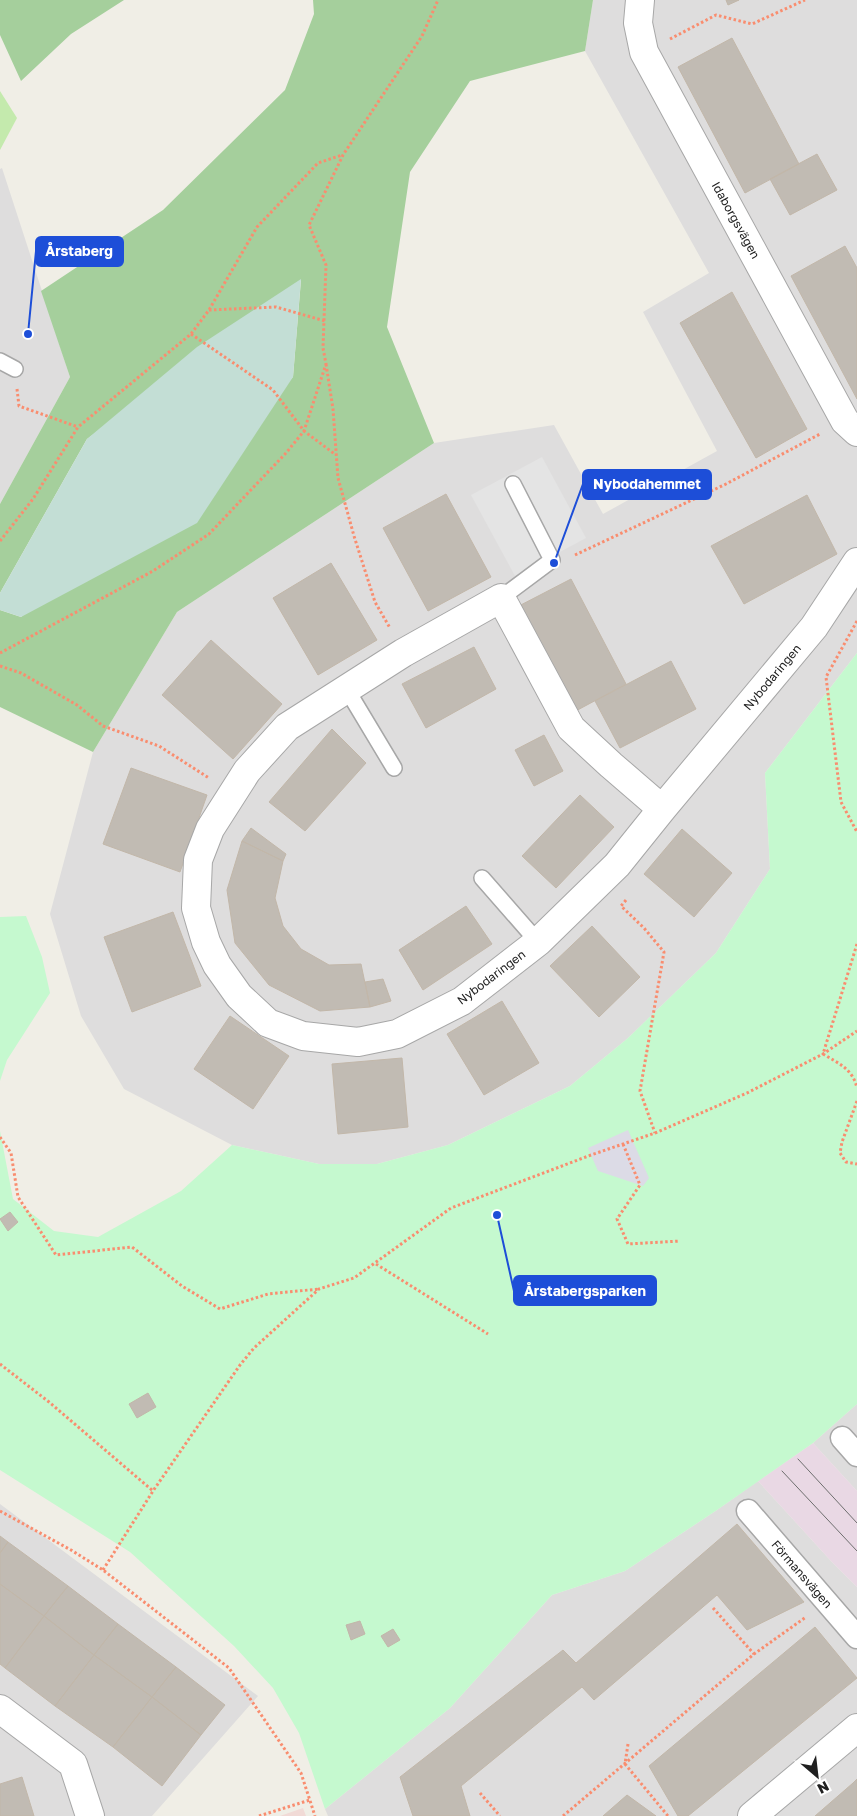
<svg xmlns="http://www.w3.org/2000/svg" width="857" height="1816" viewBox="0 0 857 1816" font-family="'Golos Text',sans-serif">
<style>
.residential{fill:#dedddd}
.commercial{fill:#f1dad6}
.industrial{fill:#e9d8e4}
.grass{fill:#c4eaad}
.forest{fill:#a5cf9c}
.wetland{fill:#c3ded5}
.park{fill:#c5f9cf}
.parking{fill:#e4e4e4}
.plaza{fill:#dcdbe6}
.building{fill:#c1bbb3;stroke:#c2b7a9}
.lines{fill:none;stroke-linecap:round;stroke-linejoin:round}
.service-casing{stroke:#a7a7a7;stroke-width:18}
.pedestrian-casing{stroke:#a7a7a7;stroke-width:25}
.minor-casing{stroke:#a7a7a7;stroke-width:30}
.path{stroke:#f98d6f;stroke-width:3;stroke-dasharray:2.5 2.5;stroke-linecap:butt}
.service{stroke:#fff;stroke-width:15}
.pedestrian{stroke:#fff;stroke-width:22}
.minor{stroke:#fff;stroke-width:28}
.tram{stroke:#6e6e6e;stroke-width:1}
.labels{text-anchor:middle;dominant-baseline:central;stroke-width:4.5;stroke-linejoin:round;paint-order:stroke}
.street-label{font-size:12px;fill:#202020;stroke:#fff}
.leader{fill:none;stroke:#1d4ed8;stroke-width:2}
.callout-dot{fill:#1d4ed8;stroke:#fff;stroke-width:2}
.callout{fill:#1d4ed8;stroke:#1d4ed8;stroke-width:2}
.callout-label{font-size:14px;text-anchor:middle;font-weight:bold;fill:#fff}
</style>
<rect width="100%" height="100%" fill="#f0eee6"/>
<path class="residential" d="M593,0H857V653L765,773L770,869L716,953L628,1038L570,1086L448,1145L377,1164H319L232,1145L124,1089L81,1016L50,914L93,752L177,612L434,443L554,425L603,514L717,451L643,312L709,273L585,51Z
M2,168L70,377L0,504V169Z
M857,1404V1491L813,1443Z
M758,1481L831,1561L857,1587V1816H328L325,1809L450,1708L552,1595L625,1571L717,1510Z
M0,1504L258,1696L152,1816H0Z"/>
<path class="commercial" d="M303,1808L306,1816H280Z"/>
<path class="industrial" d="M813,1443L857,1491V1587L831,1561L758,1481Z"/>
<path class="grass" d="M0,91L17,118L0,150Z"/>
<path class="forest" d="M0,0H124L71,34L21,81L0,35Z
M313,0H593L585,51L470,81L410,172L387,327L434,443L177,612L93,752L0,707V610L21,617L293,377L301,280L87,439L0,593V504L70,377L41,291L163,210L285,90L314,14Z"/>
<path class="wetland" d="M301,279L293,377L197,523L21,617L0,610V593L87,439L197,347Z"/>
<path class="park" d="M857,653V1404L813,1443L717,1510L625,1571L552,1595L450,1708L325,1809L299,1733L273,1688L234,1646L130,1552L0,1470V1131L13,1199L54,1231L98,1237L181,1191L232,1145L319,1164H377L448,1145L570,1086L628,1038L716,953L770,869L765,773Z
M26,916L42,957L50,993L7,1060L0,1081V917Z"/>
<path class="parking" d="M542,457L586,538L515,576L471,495Z"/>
<path class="plaza" d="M628,1130L649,1178L643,1186L598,1171L588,1148Z"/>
<path class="building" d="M726,0H739L728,5Z
M732,38L799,164L745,193L678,67Z
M817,154L837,190L790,215L770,179Z
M845,246L857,268V399L791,276Z
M732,292L807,429L756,458L680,323Z
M446,494L491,577L428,611L383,528Z
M807,495L837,554L744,604L711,546Z
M331,563L377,640L318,675L273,598Z
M571,579L626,684L572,713L515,608Z
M211,640L282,704L233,759L162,695Z
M474,647L496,689L426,728L402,684Z
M671,661L696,709L620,748L595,701Z
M332,729L366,763L305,831L269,802Z
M544,735L563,771L534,786L515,750Z
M131,768L207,795L180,872L103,844Z
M580,795L614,827L556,888L522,856Z
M251,828L286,854L283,861L242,841Z
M682,829L732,873L694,917L644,874Z
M242,841L283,861L275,898L283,926L301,949L329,965L361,964L370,1007L320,1011L269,985L235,943L227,890Z
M466,906L492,944L423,990L399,950Z
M173,912L201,986L132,1012L104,937Z
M592,926L640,977L599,1017L550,966Z
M383,979L391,1001L370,1007L365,982Z
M502,1001L539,1063L484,1095L447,1034Z
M230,1016L289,1056L253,1109L194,1069Z
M402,1058L408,1127L338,1134L332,1064Z
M10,1212L18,1222L8,1231L0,1219Z
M148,1393L156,1407L137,1418L129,1404Z
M737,1524L804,1602L747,1630L717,1595L594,1700L582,1687L461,1786L470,1816H413L400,1777L563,1650L576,1663Z
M0,1536L8,1542L0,1553Z
M8,1542L68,1586L44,1616L0,1584V1553Z
M0,1584L44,1616L5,1668L0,1664Z
M68,1586L118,1624L94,1655L44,1616Z
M44,1616L94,1655L55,1706L5,1668Z
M360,1621L365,1634L351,1640L346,1625Z
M118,1624L176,1667L152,1697L94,1655Z
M815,1627L857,1678L688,1816H678L649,1766Z
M393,1629L400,1640L388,1647L381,1636Z
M94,1655L152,1697L113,1747L55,1706Z
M176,1667L225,1705L201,1735L152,1697Z
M152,1697L201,1735L162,1786L113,1747Z
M22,1777L34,1816H0V1784Z
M857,1779V1816H815L853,1783Z
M627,1795L656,1816H603Z"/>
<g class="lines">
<defs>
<path id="service" d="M0,361L15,369
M501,598L552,560L513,484
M346,688L394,768
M482,878L538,942"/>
<path id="pedestrian" d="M842,1438L857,1455
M748,1511L857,1637"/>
<path id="minor" d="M640,0L638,23L644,52L845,421L857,432
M662,809L611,765L571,728L501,598L403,653L287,727L247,771L210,829L198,860L196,908L206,942L217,965L239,996L268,1023L303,1036L358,1042L397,1034L462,1001L538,942L617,865L662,809L814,627L857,562
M0,1709L73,1764L90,1816
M752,1816L857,1728"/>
</defs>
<use href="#service" class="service-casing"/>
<use href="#pedestrian" class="pedestrian-casing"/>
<use href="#minor" class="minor-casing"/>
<path class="path" d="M670,39L716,15L752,24L805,0
M209,310L276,307L325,321
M191,334L273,390L304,431L336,455
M326,364L333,409L338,478L354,536L375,602L390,628
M17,389L19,406L78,427
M0,541L33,499L78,427L191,334L209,310L257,227L318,163L342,155
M575,555L726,484L820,434
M857,621L826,677L841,802L857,832
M0,653L153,571L209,534L286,453L304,431L326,364L323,348L326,265L309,225L343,155L422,36L438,0
M0,666L21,673L77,705L103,726L159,746L209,778
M626,900L621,906L644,928L664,952L640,1091L655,1133
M857,944L823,1054C838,1063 853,1069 857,1088
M857,1101L842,1142L840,1153L846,1162L857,1164
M0,1137L11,1153L18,1197L56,1255L132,1247L182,1286L220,1309L268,1294L319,1289
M623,1144L640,1185L617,1219L628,1244L680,1241
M376,1264L488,1334
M0,1364L49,1402L153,1491
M0,1511L71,1550L103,1570L229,1668L301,1773L315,1816
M103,1570L153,1491L240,1365L254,1348L319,1289L354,1278L451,1208L591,1155L655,1133L747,1093L823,1054L857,1031
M713,1608L754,1654
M628,1744L625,1764L668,1816
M480,1793L500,1816
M259,1816L310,1800
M563,1816L754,1654L806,1617"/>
<use href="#service" class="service"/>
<use href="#pedestrian" class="pedestrian"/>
<use href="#minor" class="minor"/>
<path class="tram" d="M798,1459L857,1523
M782,1471L857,1551"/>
</g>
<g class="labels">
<g class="street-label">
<text transform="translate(736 220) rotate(61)">Idaborgsvägen</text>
<text transform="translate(772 677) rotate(-50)">Nybodaringen</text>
<text transform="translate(491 977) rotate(-37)">Nybodaringen</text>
<text transform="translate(802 1574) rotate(49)">Förmansvägen</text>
</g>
</g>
<path class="leader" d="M28 334L36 251M554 563L583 484M497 1215L514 1291"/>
<g class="callout-dot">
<circle cx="28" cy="334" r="5"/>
<circle cx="554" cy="563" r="5"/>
<circle cx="497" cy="1215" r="5"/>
</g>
<g class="callout">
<rect x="36" y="237" width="87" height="29" rx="5"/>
<rect x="583" y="470" width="128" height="29" rx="5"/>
<rect x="514" y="1276" width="142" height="29" rx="5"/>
</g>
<g class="callout-label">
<text x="79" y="256">Årstaberg</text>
<text x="647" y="489">Nybodahemmet</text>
<text x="585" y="1296">Årstabergsparken</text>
</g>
<g transform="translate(817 1776) rotate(152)" stroke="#ffffff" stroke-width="4" paint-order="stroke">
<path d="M0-4L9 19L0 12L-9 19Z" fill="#202020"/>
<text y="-8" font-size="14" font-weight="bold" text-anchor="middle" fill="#202020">N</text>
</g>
</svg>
